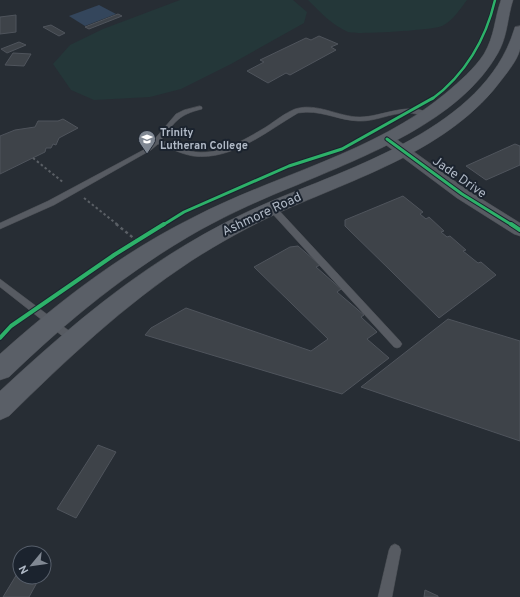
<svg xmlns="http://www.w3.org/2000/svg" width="520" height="597" viewBox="0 0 520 597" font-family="Overpass,sans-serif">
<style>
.green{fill:#243739}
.water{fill:#34465c}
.building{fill:#3e4349;stroke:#4f545c}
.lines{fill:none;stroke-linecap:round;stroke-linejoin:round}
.service-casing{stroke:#45494f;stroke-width:1}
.minor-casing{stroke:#45494f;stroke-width:1}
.secondary-casing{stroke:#45494f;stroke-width:1}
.path-far1{stroke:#5a5f65;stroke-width:2;stroke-dasharray:2.5 2.5;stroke-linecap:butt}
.path{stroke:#5a5f65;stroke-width:2.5;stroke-dasharray:3 3;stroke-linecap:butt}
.service{fill:#575b62;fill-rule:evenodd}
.minor{fill:#575b62;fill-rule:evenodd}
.secondary{fill:#5a5f67;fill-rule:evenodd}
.cycleway-far2-casing{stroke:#1b232e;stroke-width:4}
.cycleway-far1-casing{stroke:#1b232e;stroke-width:5}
.cycleway-casing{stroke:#1b232e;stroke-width:6}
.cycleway-far2{stroke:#2db169;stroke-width:2.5}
.cycleway-far1{stroke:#2db169;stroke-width:3}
.cycleway{stroke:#2db169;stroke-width:4}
.labels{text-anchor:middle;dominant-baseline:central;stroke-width:4;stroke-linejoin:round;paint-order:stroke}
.far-poi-label{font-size:11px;font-weight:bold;fill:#b0b9c6;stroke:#1b232e;text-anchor:start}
.street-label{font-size:13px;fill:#b0b9c6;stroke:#1b232e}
</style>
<rect width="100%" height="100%" fill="#272d34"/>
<path class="green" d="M180,0H293L307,12L304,23L231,64L181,89L150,97L94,100L71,90L53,64L70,45L103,29Z
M308,0H467C460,9 453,21 442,26C435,30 355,35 348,32C332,25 320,12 308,0Z"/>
<path class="water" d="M99,5L116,14L85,26L69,16Z"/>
<path class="building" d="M118,14L122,16L89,29L85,27Z
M16,15V32L0,34V17Z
M51,25L65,33L59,36L43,27Z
M319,36L338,44L331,47L336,50L290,75L286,73L268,83L247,71L264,62L260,60L306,38L311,40Z
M19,42L26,45L7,53L1,49Z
M13,53L31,54L24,66L5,65Z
M63,119L78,128L59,138L56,145L53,144L51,148H46L45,152L0,174V136L15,130L35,127L38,121H58Z
M515,144L520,146V165L486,180L466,166Z
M403,196L423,212L420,214L426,219L429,217L444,231L441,232L447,237L450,236L466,250L463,251L478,263L481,262L496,275L439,318L345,226V220Z
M298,246L320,265L316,267L341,289L337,292L364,315L361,317L377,332L367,339L389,358L342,394L145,335L151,328L186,308L311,351L328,339L254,267L290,247Z
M448,319L520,341V441L361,387Z
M98,445L116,452L76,518L57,509Z
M44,557L51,560L44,571Z
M20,569V577H40L29,597H3Z
M425,590L438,596V597H424Z"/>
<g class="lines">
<defs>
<path id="service" d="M200,106L202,107V109C178,115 176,121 161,140C171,144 180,149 190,151C217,157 244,140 266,127C275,121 285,113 295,109C317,102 338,117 360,117C382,117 411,100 431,115L428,117C421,115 414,113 407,113C390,113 375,122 358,121C337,120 319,109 298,113C267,131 232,161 193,156C181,154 170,148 158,144L151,150L54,205L0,229V223L48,201L147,148L176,114L184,110Z
M272,205L275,206L400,341L402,344L400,347L397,348L394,347L269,210L268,208L269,206Z
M0,279L76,336L78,339L76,342L73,343L70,342L0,287Z
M395,544L399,546L401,550L392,597H378L389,550L391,546Z"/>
<path id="minor" d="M387,135L392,136L467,190L520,223V236L514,234L457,198L382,142L380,139L382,136Z"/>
<path id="secondary" d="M501,0H513C507,19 508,35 498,53C460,121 365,156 297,185C264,198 231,213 200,230C129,270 67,321 9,377L0,380V354C59,301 123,252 194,217C277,174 374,153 446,93C460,81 474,69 484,54C495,35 494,20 501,0Z
M520,26C520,33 520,42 520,49C518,59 509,70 503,78C451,150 355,178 278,213C248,227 219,243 191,261C124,305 66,360 9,416L0,420V391C58,337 118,285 187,244C212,229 239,215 267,203C351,167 484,128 514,30L515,27Z"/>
</defs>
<use href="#service" class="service-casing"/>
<use href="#minor" class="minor-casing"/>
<use href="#secondary" class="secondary-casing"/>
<path class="path-far1" d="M33,158L64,183
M84,198L118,225"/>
<path class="path" d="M116,224L136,240"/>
<use href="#service" class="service"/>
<use href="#minor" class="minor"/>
<use href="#secondary" class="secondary"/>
<defs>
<path id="cycleway-far2" d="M432,99C465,75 486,39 495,0"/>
<path id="cycleway-far1" d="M387,139L462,194L512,225
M163,225L184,212L289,166L342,149L433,98"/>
<path id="cycleway" d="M511,224L520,230
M0,338L11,326L114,255L164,224"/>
</defs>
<use href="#cycleway-far2" class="cycleway-far2-casing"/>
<use href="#cycleway-far1" class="cycleway-far1-casing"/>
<use href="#cycleway" class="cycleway-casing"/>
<use href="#cycleway-far2" class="cycleway-far2"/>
<use href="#cycleway-far1" class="cycleway-far1"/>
<use href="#cycleway" class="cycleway"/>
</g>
<defs>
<symbol id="school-pin" viewBox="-11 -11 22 30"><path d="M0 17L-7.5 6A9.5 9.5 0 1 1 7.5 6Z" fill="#808893" stroke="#1b232e"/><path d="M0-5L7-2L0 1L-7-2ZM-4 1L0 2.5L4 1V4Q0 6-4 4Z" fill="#fff"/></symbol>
</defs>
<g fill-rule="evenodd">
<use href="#school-pin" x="137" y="129" width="20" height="27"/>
</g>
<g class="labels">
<g class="far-poi-label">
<text x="160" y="133">Trinity<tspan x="160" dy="13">Lutheran College</tspan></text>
</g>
<g class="street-label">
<text transform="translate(459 178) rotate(35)">Jade Drive</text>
<text transform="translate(262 215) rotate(-25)">Ashmore Road</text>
</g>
</g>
<g transform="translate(32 565) rotate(241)"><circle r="19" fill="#1b232e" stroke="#575f6b"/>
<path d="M0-3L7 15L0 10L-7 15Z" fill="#808893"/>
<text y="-6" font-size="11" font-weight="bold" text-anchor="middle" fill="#b0b9c6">N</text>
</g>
</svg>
